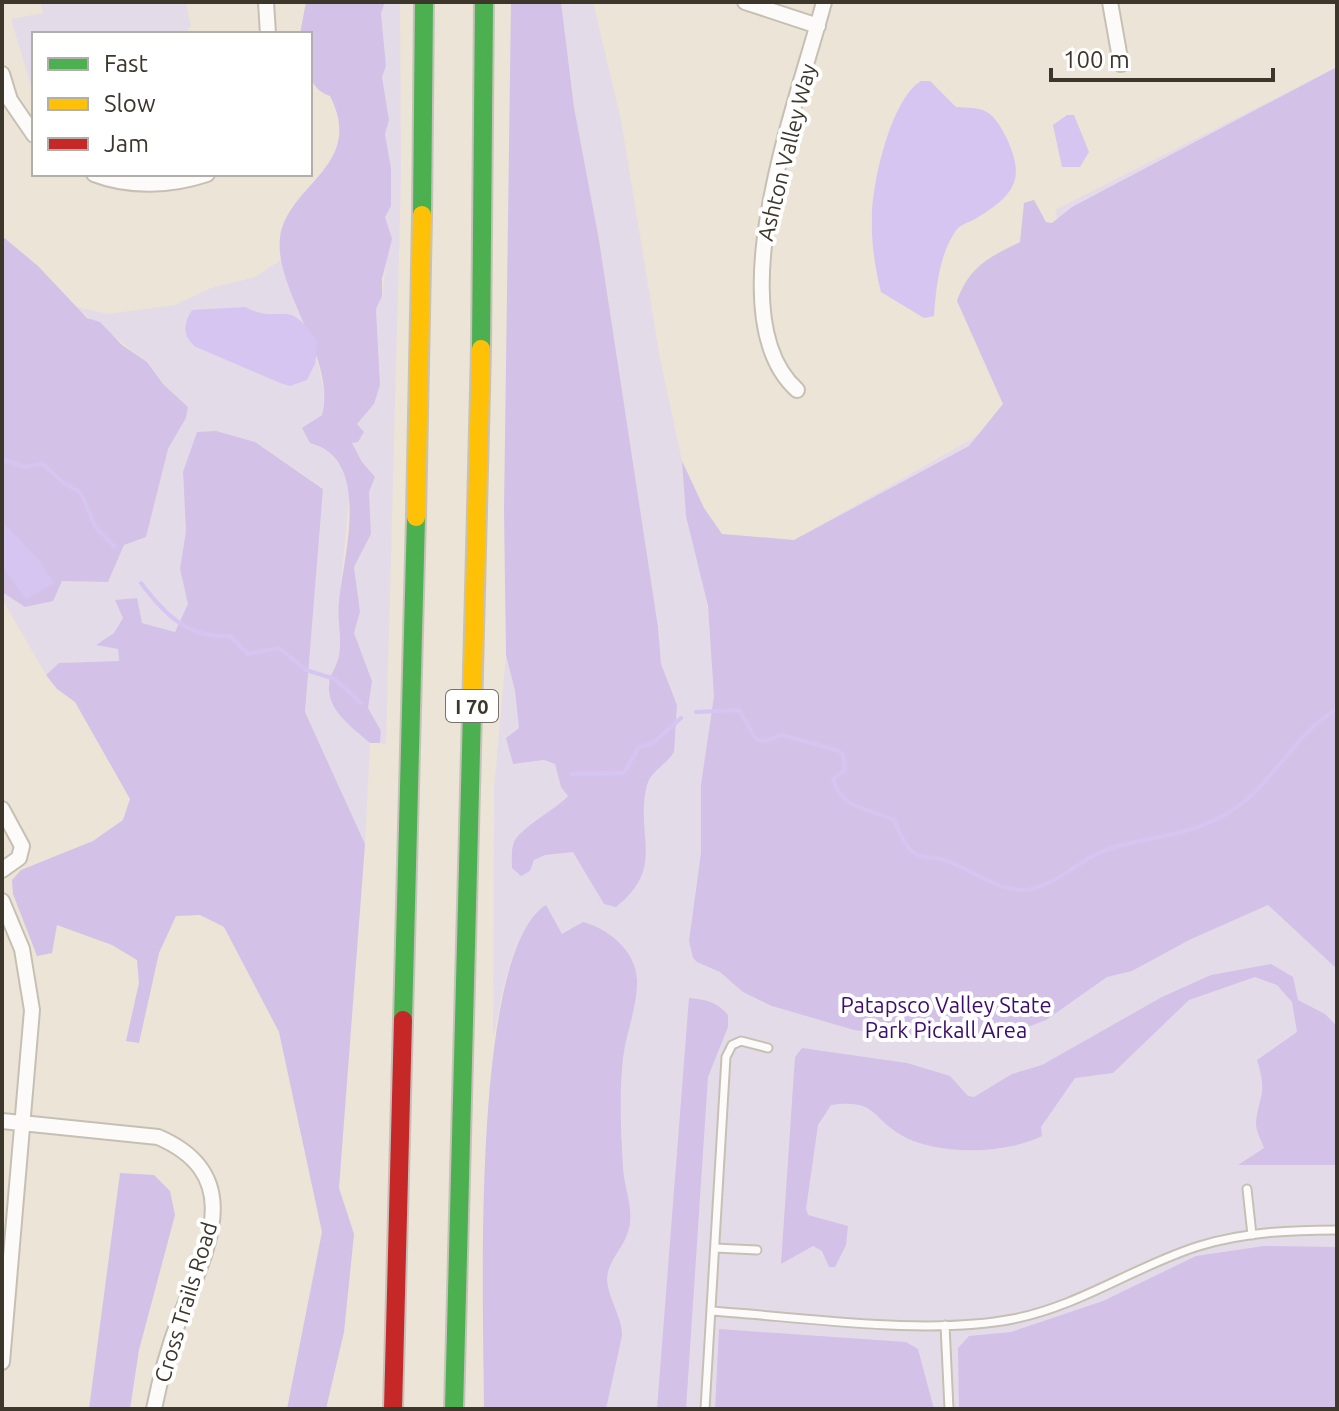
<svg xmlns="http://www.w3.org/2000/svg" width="1339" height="1411" viewBox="0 0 1339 1411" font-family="Ubuntu,sans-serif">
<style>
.green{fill:#e4dbe9}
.forest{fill:#d3c1e8}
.water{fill:#d6c5f0}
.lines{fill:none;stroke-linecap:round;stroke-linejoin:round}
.stream{stroke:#d6c5f0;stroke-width:4}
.lane-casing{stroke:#c6c0b4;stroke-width:11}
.street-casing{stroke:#c6c0b4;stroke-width:18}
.fast-casing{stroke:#c6c2bb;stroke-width:22}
.slow-casing{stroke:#c6c2bb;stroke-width:22}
.jam-casing{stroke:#c6c2bb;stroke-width:22}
.lane{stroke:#fcfbf9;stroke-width:7}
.street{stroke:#fcfbf9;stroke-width:14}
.fast{stroke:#4caf50;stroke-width:18}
.slow{stroke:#ffc107;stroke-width:18}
.jam{stroke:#c62828;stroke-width:18}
.labels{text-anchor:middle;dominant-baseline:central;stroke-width:8;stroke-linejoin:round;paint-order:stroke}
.shield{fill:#fff;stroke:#76726b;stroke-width:2}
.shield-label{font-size:20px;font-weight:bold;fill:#3c362b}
.street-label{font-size:22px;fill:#3c362b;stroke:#fff}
.park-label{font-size:22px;fill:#3c0d6e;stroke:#fff}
</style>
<rect width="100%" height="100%" fill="#ece4d6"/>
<path class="green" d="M48,2H186L191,27L188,28V34H34V96L11,19L43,13L41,3Z
M385,2H400L401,178L386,745L380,743L381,731L368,708L372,681L354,633L360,612L354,567L371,534L369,492L375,477L362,462L352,442H358L364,432L357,424L374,404L379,364L376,309L382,296L388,245L385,217L391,206V168L385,133L389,120L382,77L386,66L381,12Z
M561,2H593L621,120L660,358L682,461L686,516L697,550L709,616V589L1096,368L1055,210L1337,67V1409H528L532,918C507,953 502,998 493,1039L494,788L506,655L515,691L519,728L506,738L513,764L544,760L555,764L561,787L568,796L551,813L520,834V876L530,870L534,860L653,758L675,733L677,705L661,664L658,627L599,240L574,107Z
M281,260C296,296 332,380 322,415L311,422L325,446L340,460L350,488L339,606L340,654L328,685L370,743L365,844L305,712L323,488L255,442L183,472L186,531L180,569L188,604L175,632L142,623L115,600L123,618L114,633L97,645L118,649L119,661L60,663L46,675L2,599V592L25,607L62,581L108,582L124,544L146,537L168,449L186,418L188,407L163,384L147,362L74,306L107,314L175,305L211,288L255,277Z"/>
<path class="forest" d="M306,2H385L381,13L386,66L382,77L389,120L385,134L391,168V206L385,217L392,239L382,279V296L376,309L380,385L374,404L357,424L364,432L358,442L352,443L362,462L375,477L369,492L371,534L354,567L360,612L354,633L372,681L368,708L381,731L380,743H370C353,728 327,711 329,685C329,676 337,666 339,656C342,639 337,619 339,601C344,555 372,458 310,443L302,428L322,415C337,358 274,290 280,238C287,184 366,166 330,96C302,86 310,60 310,34H300Z
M511,2H561L574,107L599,240L658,627L661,664L677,705L674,752C667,764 651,771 647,785C634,834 667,867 616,907L604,904L573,852L545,855L534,860L530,871L521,876L512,868C512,860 511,849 514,842C520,828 555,810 568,796L561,787L555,764L544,760L513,764L506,738L519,728L515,691L506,655L504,511Z
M1337,67V969L1268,905L1189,940L1132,971L1107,977L1046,1020L1012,1033L912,1037L854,1030L772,1006L743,992L720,972L697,962L693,958L689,941L701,853V785L714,696L708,606L686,516L682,461L704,508L722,534L794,540L969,446L1003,404L957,301C969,267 989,257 1020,242L1024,203L1034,200L1046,222L1052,223L1072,207Z
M2,236L38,266L87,318L100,322L122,345L147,362L163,384L188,407L186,418L168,449L146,537L124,545L108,582L62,581L53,601L25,607L2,592Z
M216,431L255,442L323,489L305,712L365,844L339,1188L354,1234L344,1332L326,1409H287L322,1232L279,1032L224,927L200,915L176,916L159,953L139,1043L126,1041L139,983L137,960L112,945L57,925L52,953L37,956L13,894L12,880L21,870L93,841L123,820L130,799L75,702L57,689L46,675L59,663L119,661L118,649L96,645L114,633L123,618L115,600L137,598L142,623L175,632L188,604L180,569L186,531L183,472L197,432Z
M546,905L562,934L583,922C609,929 636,951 637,980C638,1005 626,1033 623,1058C619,1094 621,1132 623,1168C624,1187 634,1209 629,1228C626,1244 612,1256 608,1272C603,1293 623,1315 622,1336L606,1409H484C484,1316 469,953 546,905Z
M1271,964L1293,977L1298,1000L1325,1014L1337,1026V1165H1238L1264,1148C1261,1140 1256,1131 1256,1123C1259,1093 1268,1096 1257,1060L1297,1032L1292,1002L1277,985L1255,977L1189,1000L1113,1073L1075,1078L1041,1127L1042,1136C1007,1154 936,1156 901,1135C870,1117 877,1099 831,1105L818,1125L806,1209L808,1215L848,1226L846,1245L835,1267H829L822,1251L813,1246L781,1264L795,1057L802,1048L907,1063L950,1076L968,1096L974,1097L1012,1074L1042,1065L1162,997L1211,975Z
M689,998C706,1000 716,1001 728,1015V1027L708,1077L686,1409H657Z
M120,1173L154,1175L170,1191L175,1215L139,1350L130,1409H89Z
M1264,1246L1337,1247V1409H959L958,1348L969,1336L1011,1332L1103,1301L1196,1256Z
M719,1329L906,1342L918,1349L934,1409H715Z"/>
<path class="water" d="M921,81H930L956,107C983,108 991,108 1005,135C1027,179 1015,195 975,219C967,223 959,225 955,232C939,256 936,288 934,316L924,318L881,292C875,268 871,242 872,217C872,183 891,99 921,81Z
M1067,115H1074L1089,152L1080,167H1062L1053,125Z
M245,307C283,327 286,293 318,343L315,364L307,380L290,386L280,383L196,347C182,336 183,324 192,310Z
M2,521L38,559L54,583L26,599L2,566Z"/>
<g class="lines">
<path class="stream" d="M2,459L25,467L43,464L61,481L81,493L95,526L115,547
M141,583C165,615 188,638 230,636L248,654L279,648L306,670L335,679L361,703
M696,712L739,710L756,739L766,741L781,735L837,750L843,755L845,770L833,779C842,810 869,808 894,820C900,832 905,849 917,855C925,858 934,857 941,859C970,867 1001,896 1032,889C1065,881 1082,855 1118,846C1153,837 1190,834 1223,816C1271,790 1293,734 1337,709
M571,774L624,773L639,747L653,743L681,718"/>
<defs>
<path id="lane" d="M1247,1189L1252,1235
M715,1248L757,1250
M711,1311C801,1317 926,1336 1013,1319C1080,1306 1135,1266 1199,1246C1244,1232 1291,1230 1337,1230
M945,1325L949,1409
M705,1409L726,1057L732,1045L741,1041L768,1048"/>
<path id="street" d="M266,2L268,34
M745,2L818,26
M1110,2L1121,64
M2,74L10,100L34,135
M94,174C130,188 171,186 207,174
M797,390C714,315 800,95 824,2
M2,809L22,846L19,858L2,870
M2,901L22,949L32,1010L2,1362
M2,1121L158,1137C249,1176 205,1252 179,1320C168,1349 160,1379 154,1409"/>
<path id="fast" d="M422,215L424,2
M481,349L484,2
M403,1020L416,517
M454,1409L472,712"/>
<path id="slow" d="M416,517L422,215
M472,712L481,349"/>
<path id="jam" d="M393,1409L403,1020"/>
</defs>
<use href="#lane" class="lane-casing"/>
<use href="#street" class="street-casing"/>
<use href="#fast" class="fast-casing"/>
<use href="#slow" class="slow-casing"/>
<use href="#jam" class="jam-casing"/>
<use href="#lane" class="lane"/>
<use href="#street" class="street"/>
<use href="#fast" class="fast"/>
<use href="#slow" class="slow"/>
<use href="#jam" class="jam"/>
</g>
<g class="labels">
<rect class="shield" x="446" y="690" width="52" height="32" rx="6"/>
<g class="shield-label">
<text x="472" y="706">I 70</text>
</g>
<g class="street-label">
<text transform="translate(786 152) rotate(-76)">Ashton Valley Way</text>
<text transform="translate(185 1302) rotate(-73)">Cross Trails Road</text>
</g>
<g class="park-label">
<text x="946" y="1004">Patapsco Valley State<tspan x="946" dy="25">Park Pickall Area</tspan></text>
</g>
</g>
<rect width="1339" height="1411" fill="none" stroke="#3c362b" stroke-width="8"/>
<rect x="32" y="32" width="280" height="144" fill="#ffffff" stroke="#b1afaa" stroke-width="2"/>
<rect x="48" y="58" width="40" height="12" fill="#4caf50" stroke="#b1afaa" stroke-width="2"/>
<text x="104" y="72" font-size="24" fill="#3c362b">Fast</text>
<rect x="48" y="98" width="40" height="12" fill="#ffc107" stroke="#b1afaa" stroke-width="2"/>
<text x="104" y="112" font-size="24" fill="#3c362b">Slow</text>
<rect x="48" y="138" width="40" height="12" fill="#c62828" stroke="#b1afaa" stroke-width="2"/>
<text x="104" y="152" font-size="24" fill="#3c362b">Jam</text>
<path d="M1051 68v12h222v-12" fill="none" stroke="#3c362b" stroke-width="4"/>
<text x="1063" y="68" font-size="24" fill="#3c362b" stroke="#ffffff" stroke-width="6" paint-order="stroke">100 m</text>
</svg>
